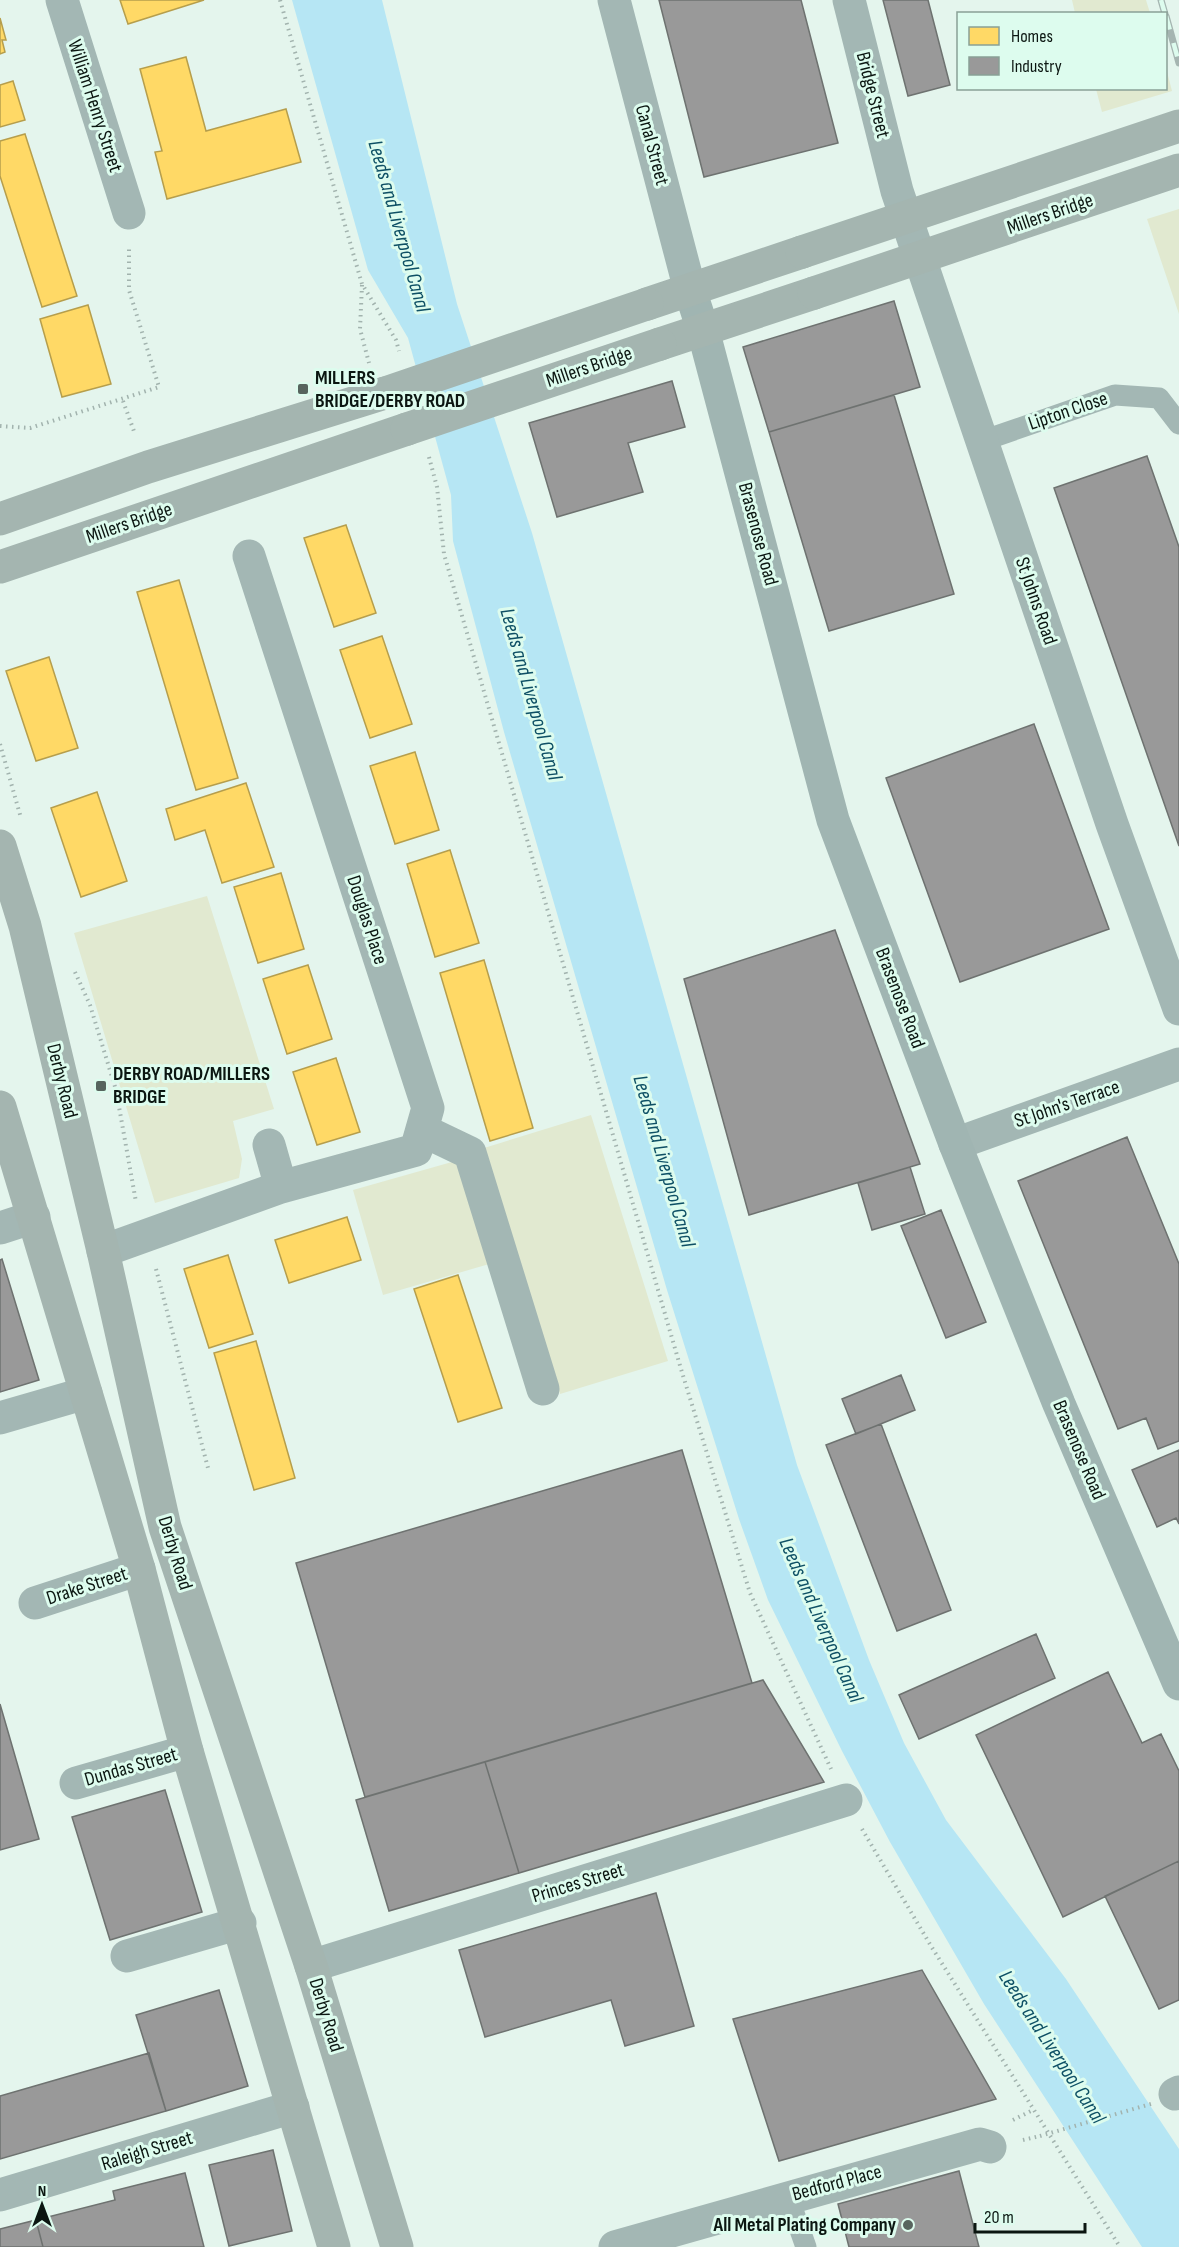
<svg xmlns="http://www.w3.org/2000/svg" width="1179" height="2247" viewBox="0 0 1179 2247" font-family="'Sofia Sans Condensed',sans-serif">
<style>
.green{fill:#e1e9d0}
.water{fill:#b6e6f4}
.homes{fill:#ffd966;stroke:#b69e4c;stroke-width:1.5}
.industry{fill:#999;stroke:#6e7270;stroke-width:1.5}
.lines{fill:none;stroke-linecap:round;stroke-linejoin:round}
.path{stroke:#a2b3ae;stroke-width:4;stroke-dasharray:1.5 4.5;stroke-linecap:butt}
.service{stroke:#a3b7b4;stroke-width:21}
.minor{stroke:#a3b7b4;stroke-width:33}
.secondary{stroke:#a0b5b2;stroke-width:33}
.trunk{stroke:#a4b5b0;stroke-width:33}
.rail-casing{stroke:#a5b5b1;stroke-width:7}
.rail{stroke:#ddfcee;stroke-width:4.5;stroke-dasharray:14;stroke-linecap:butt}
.path-bridge{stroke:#a2b3ae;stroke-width:4;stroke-dasharray:1.5 4.5;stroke-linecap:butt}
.trunk-bridge{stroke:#a4b5b0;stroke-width:33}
.poi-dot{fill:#57645e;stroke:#ddfcee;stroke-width:2}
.labels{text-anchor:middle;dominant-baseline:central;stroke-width:6;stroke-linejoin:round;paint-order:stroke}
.street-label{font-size:20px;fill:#0b1611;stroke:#ddfcee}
.poi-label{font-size:20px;font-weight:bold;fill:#0b1611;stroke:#ddfcee;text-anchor:start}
.water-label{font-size:21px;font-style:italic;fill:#0e5065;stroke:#ddfcee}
</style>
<rect width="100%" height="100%" fill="#e4f5ed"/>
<path class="green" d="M1072,0H1146L1150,13H1075Z
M1166,68L1172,91L1102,112L1096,89L1166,88Z
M1179,209V314L1147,219Z
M207,896L274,1109L233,1121L242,1159L239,1178L155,1203L74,933Z
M591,1115L668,1361L560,1394L484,1148Z
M466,1158L496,1262L383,1295L353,1190Z"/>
<path class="water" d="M292,0H382L457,304L532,533L797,1465L869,1660L904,1743L946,1820L1066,1979L1179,2149V2247H1142L984,2004L890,1842L842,1751L768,1600L739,1519L667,1290L504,732L453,541L451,495L408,338L368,270Z"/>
<path class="homes" d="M120,0H204L128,24Z
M0,18L6,40H2L5,52L0,54Z
M186,57L206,131L286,109L301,162L167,199L155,152L162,151L140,69Z
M13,81L25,120L0,127V85Z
M25,134L77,296L42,307L0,176V141Z
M88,305L111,384L62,397L40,319Z
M346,525L376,613L334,627L304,538Z
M179,580L238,778L196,790L137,592Z
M382,636L412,724L370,738L340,650Z
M49,657L78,748L36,761L6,671Z
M415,752L439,830L395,844L370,766Z
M246,783L274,867L222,883L205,830L175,840L166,809Z
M97,792L127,881L81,897L51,808Z
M450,850L479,943L435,957L407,864Z
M281,873L304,949L258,963L234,887Z
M484,960L533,1128L490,1141L440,973Z
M308,965L332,1039L287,1054L263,979Z
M336,1058L360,1132L317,1145L293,1072Z
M347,1217L361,1260L289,1283L275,1240Z
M228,1255L253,1334L209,1348L184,1269Z
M458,1275L502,1408L458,1422L414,1289Z
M256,1341L295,1478L254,1490L214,1353Z"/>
<path class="industry" d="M659,0H801L838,143L704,177Z
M883,0H928L950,85L908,96Z
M894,301L920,387L769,432L743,347Z
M672,381L685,427L628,443L643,492L557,517L529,423Z
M894,395L954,594L829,631L769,432Z
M1147,456L1179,547V846L1054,488Z
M1034,724L1109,929L960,982L886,778Z
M835,930L920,1164L749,1215L684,979Z
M1127,1137L1179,1264V1441L1158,1449L1146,1418L1118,1429L1018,1181Z
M910,1167L925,1214L872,1230L858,1183Z
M941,1210L986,1322L946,1338L901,1226Z
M2,1259L39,1380L0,1392V1260Z
M901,1375L915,1410L856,1434L842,1399Z
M881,1424L951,1610L897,1631L826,1445Z
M682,1450L752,1683L365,1797L296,1563Z
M1179,1450V1524L1176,1518L1157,1527L1132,1470Z
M1036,1634L1055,1678L919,1739L899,1695Z
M1108,1672L1142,1743L1161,1734L1179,1771V1861L1063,1917L976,1735Z
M763,1680L824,1782L519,1873L485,1762Z
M0,1704L39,1839L0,1850Z
M485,1762L519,1873L389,1911L356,1800Z
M165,1790L202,1912L110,1940L72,1817Z
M1179,1861V2000L1159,2009L1105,1896Z
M656,1893L694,2026L625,2046L611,2000L485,2037L459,1950Z
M922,1970L996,2099L779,2161L733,2019Z
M219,1990L248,2086L166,2111L136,2015Z
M149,2053L166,2111L0,2159V2096Z
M273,2150L292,2231L229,2246L209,2165Z
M959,2171L979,2247H849L838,2204Z
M185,2173L204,2247H43L36,2220L115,2200L113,2191Z
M36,2220L43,2247H0V2229Z"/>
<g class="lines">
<path class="path" d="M280,0L362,284L396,340L399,351
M362,285L360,329L369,363
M123,401L135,434
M0,426L30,428L159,387L129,290V246
M429,457L437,487L444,554L681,1369L750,1593L831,1769
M0,744L21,818
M75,972L90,1005L116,1090L136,1202
M156,1269L208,1468
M862,1829L931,1946L1120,2247
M1013,2120L1033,2110
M1023,2140L1040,2136"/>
<path class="service" d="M982,441L1115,395L1159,398L1179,424
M788,2196L806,2247"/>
<path class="minor" d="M62,0L129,213
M614,0L690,290
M849,0L897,191L1112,824L1179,1009
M422,1130L470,1153L543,1389
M955,1144L1179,1064
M269,1145L281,1187
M0,1228L34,1217
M103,1251L281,1187L416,1150L428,1108L249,556
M0,1418L86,1393
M35,1603L139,1569
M76,1783L187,1751
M127,1956L240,1923
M311,1966L846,1800
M1175,2094L1179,2092
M0,2195L293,2107
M615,2247L980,2144L990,2147"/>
<path class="secondary" d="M690,290L703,330L833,820L955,1144L1059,1404L1179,1684"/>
<path class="trunk" d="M647,304L802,252
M660,344L814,293
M0,519L148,467L385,393
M0,567L407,429
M0,846L25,926L103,1251L165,1527L311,1966L397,2247
M0,1107L139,1569L187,1751L334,2247"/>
<defs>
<path id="rail" d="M1161,0L1165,14
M1166,16L1179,63"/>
</defs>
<use href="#rail" class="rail-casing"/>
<use href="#rail" class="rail"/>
<path class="path-bridge" d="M1040,2136L1154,2103"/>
<path class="trunk-bridge" d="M802,252L1179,126
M814,293L1179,170
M385,393L647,304
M407,429L660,344"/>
</g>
<g class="poi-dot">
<rect x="297" y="383" width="12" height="12" rx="3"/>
<rect x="95" y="1080" width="12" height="12" rx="3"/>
<circle cx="908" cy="2225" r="6"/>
</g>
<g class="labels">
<g class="street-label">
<text transform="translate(873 95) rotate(76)">Bridge Street</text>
<text transform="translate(95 106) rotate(72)">William Henry Street</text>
<text transform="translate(652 145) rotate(75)">Canal Street</text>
<text transform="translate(1050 214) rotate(-19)">Millers Bridge</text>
<text transform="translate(589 367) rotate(-19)">Millers Bridge</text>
<text transform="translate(1068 411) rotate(-19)">Lipton Close</text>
<text transform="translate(129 523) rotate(-19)">Millers Bridge</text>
<text transform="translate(758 534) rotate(75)">Brasenose Road</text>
<text transform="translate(1036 601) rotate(71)">St Johns Road</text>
<text transform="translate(367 920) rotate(72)">Douglas Place</text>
<text transform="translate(900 998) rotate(69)">Brasenose Road</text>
<text transform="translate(62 1081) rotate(76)">Derby Road</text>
<text transform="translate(1067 1104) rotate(-19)">St John's Terrace</text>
<text transform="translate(1079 1450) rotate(67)">Brasenose Road</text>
<text transform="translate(175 1553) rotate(73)">Derby Road</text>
<text transform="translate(87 1586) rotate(-18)">Drake Street</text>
<text transform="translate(131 1767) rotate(-16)">Dundas Street</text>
<text transform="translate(578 1883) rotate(-17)">Princes Street</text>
<text transform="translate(326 2015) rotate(73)">Derby Road</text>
<text transform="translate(147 2151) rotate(-17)">Raleigh Street</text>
<text transform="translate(837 2183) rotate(-15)">Bedford Place</text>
</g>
<g class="poi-label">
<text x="315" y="378">MILLERS<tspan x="315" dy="23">BRIDGE/DERBY ROAD</tspan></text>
<text x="113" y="1074">DERBY ROAD/MILLERS<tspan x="113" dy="23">BRIDGE</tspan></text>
<text x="896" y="2225" text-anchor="end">All Metal Plating Company</text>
</g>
<g class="water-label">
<text transform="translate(399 226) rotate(74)">Leeds and Liverpool Canal</text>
<text transform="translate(531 694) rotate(74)">Leeds and Liverpool Canal</text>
<text transform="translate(664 1161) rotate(74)">Leeds and Liverpool Canal</text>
<text transform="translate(821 1620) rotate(66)">Leeds and Liverpool Canal</text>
<text transform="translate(1052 2047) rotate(57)">Leeds and Liverpool Canal</text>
</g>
</g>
<rect x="957" y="12" width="210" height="78" fill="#ddfcee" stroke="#89a096" stroke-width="1.5"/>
<rect x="969" y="27" width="30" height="18" fill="#ffd966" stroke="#89a096" stroke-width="1.5"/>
<text x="1011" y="42" font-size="18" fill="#0b1611">Homes</text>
<rect x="969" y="57" width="30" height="18" fill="#999999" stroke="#89a096" stroke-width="1.5"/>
<text x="1011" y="72" font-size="18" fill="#0b1611">Industry</text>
<g transform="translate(42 2205)" stroke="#ddfcee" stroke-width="4.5" paint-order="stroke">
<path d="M0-4.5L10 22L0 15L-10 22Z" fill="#0b1611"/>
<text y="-9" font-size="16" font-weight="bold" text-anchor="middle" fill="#0b1611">N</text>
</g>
<path d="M975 2223v9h110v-9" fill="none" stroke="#0b1611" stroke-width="3"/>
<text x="984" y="2223" font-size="18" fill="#0b1611" stroke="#ddfcee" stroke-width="4.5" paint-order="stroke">20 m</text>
</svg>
